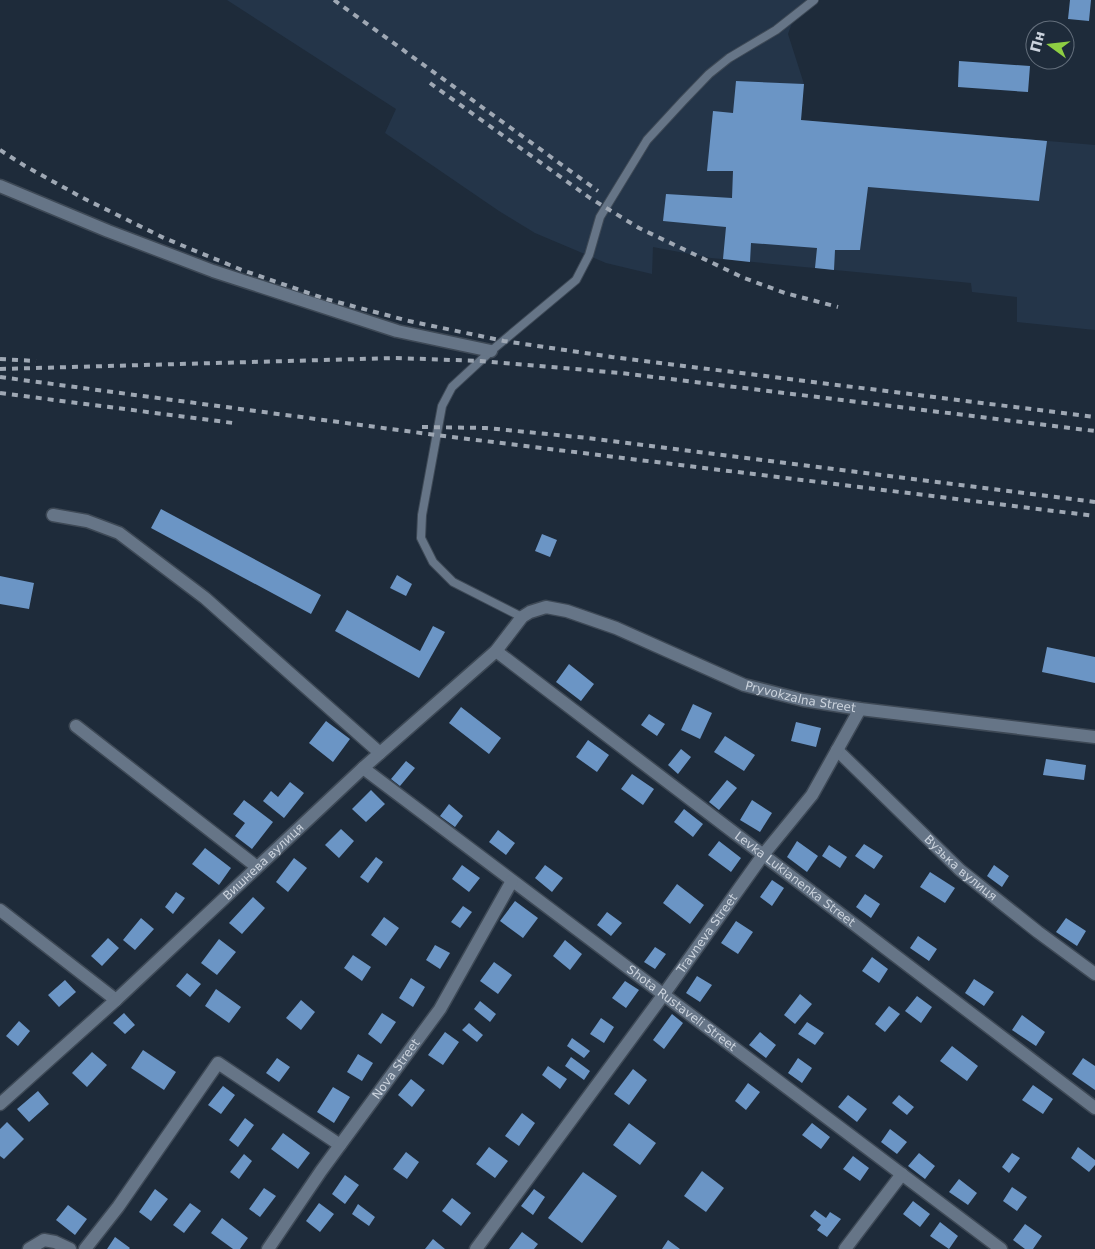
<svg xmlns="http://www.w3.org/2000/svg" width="1095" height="1249" viewBox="0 0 1095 1249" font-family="'DejaVu Sans',sans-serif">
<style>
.built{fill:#243549}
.building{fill:#6b95c5}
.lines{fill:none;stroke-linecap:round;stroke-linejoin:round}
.service-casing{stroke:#3e4956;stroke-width:10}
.minor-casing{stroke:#3e4956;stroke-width:15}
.service{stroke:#667587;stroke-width:8}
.minor{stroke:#667587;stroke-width:12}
.rail{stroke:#9fa8b4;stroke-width:4;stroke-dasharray:6 6;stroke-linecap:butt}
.labels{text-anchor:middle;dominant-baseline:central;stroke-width:5;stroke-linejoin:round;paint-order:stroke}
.street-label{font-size:12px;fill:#cbd3dd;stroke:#1e2b3a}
</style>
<rect width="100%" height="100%" fill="#1e2b3a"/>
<path class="built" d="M227,0H809L796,12L788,34L804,84L801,120L1095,145V330L1017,322V297L972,292L971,283L711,258L653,247L652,274L606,263L535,233L499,211L385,133L396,109Z"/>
<path class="building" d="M1070,0H1091L1089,21L1068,19Z
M959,61L1030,66L1028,92L958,87Z
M736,81L804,84L801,120L1047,141L1039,201L868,187L860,250H835L834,270L815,268L817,248L751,243L750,262L723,259L726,227L663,221L666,194L732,198L733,171H707L713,111L733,113Z
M161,509L321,595L311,614L151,528Z
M542,534L557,540L550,557L535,551Z
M397,575L412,584L406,596L390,588Z
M0,576L34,583L29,609L0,604Z
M347,610L420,651L433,626L445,632L419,678L335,631Z
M1047,647L1095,657V683L1042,672Z
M569,664L594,684L581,701L556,682Z
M693,704L712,713L700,739L681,730Z
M461,707L501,738L489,754L449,723Z
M649,714L665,724L657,736L641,725Z
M326,721L350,739L333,762L309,743Z
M796,722L821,728L816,747L791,741Z
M725,736L755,755L744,771L714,752Z
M588,740L609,755L597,772L576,757Z
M681,749L691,757L678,774L668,765Z
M1046,759L1086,765L1084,780L1043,775Z
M406,761L415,768L400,786L391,779Z
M632,774L654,789L643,805L621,789Z
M727,780L737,788L719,810L709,802Z
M290,782L304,793L284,818L263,801L271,791L278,797Z
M371,790L385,804L366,822L352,809Z
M244,800L273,822L252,849L235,836L245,823L233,814Z
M752,800L772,813L760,832L740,820Z
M449,804L463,816L455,827L440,816Z
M684,809L703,824L693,837L674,822Z
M341,829L354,841L339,858L325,845Z
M498,830L515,843L506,855L489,842Z
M719,841L741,858L731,872L708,855Z
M797,841L818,856L807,872L787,857Z
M864,844L883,856L874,869L855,856Z
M829,845L847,857L840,868L822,856Z
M205,848L231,868L219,885L192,864Z
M376,857L383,862L368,883L360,877Z
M294,858L307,868L288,892L276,882Z
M462,865L480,878L469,892L452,879Z
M545,865L563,878L552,892L535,878Z
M994,865L1009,876L1002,887L987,876Z
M930,872L955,888L945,903L920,887Z
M772,880L784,888L772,906L760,897Z
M677,884L704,905L690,924L663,903Z
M176,892L185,898L173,914L165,907Z
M865,894L880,904L871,918L856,907Z
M253,897L265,908L242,934L229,923Z
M515,901L538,918L523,938L500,921Z
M463,906L472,912L460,928L451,922Z
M607,912L622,923L611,936L597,925Z
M384,917L399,928L386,946L371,935Z
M141,918L154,929L135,950L123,940Z
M1066,918L1086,931L1077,946L1056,932Z
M736,921L753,932L738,954L721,943Z
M918,936L937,949L929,961L910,948Z
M108,938L119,948L102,966L91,956Z
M219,939L236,952L217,975L201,963Z
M565,940L582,954L570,970L553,956Z
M435,945L450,953L440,969L426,960Z
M655,947L666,954L655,969L644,962Z
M353,955L371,967L362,981L344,968Z
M872,957L888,969L879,983L862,971Z
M494,962L512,975L498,994L480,981Z
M187,973L201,984L190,997L176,986Z
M697,976L712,985L700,1002L686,993Z
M411,978L425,987L413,1007L399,998Z
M974,979L994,992L984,1006L965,993Z
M65,980L76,992L59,1007L48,995Z
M625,981L639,990L626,1008L612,998Z
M216,989L241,1007L229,1023L205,1006Z
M800,994L812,1004L795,1024L784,1015Z
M917,996L932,1007L921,1023L905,1011Z
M301,1000L315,1012L301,1030L286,1018Z
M480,1001L496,1014L490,1022L474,1009Z
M889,1006L900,1014L885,1032L875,1024Z
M124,1013L135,1025L125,1034L113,1023Z
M382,1013L396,1022L381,1044L368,1034Z
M672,1014L683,1023L664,1049L653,1040Z
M1022,1015L1045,1032L1036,1046L1012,1030Z
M601,1018L614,1027L604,1043L590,1034Z
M19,1021L30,1031L18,1046L6,1036Z
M807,1022L824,1033L815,1045L798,1034Z
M469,1023L483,1035L477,1042L462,1030Z
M445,1032L459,1042L443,1065L428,1055Z
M760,1032L776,1045L766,1058L749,1045Z
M572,1038L590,1051L584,1058L567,1046Z
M952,1046L978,1066L967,1081L940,1061Z
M143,1050L176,1072L164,1090L131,1068Z
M92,1052L107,1065L87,1087L72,1073Z
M358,1054L373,1063L362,1081L347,1072Z
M571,1057L590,1071L584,1080L565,1066Z
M277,1058L290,1067L279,1082L266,1073Z
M798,1058L812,1068L802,1083L788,1073Z
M1083,1058L1095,1066V1090L1072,1074Z
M548,1066L567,1079L560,1089L542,1075Z
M633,1069L647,1080L629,1105L614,1094Z
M411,1079L425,1090L412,1107L398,1095Z
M748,1083L760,1092L746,1110L735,1101Z
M1033,1085L1053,1099L1043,1114L1022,1100Z
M223,1086L235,1095L221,1114L208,1105Z
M333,1087L350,1097L334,1123L317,1112Z
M38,1091L49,1104L29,1122L17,1109Z
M848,1095L867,1109L857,1122L838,1107Z
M899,1095L914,1107L907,1115L892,1103Z
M522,1113L535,1123L519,1146L505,1136Z
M245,1118L254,1125L238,1147L229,1140Z
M7,1122L24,1139L4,1159L0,1156V1129Z
M629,1123L656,1143L640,1165L613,1145Z
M812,1123L830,1137L821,1149L802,1135Z
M890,1129L907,1142L897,1154L881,1142Z
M283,1133L310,1153L298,1169L271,1149Z
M489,1147L508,1161L495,1178L476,1164Z
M1078,1147L1095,1160V1165L1089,1172L1071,1158Z
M406,1152L419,1162L407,1179L393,1169Z
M919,1153L935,1166L925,1179L908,1166Z
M1012,1153L1020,1158L1009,1173L1002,1167Z
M244,1154L252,1161L239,1179L230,1172Z
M853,1156L869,1168L860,1181L843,1169Z
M702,1171L724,1188L706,1212L684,1196Z
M583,1172L617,1196L582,1243L548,1218Z
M345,1175L359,1185L345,1204L332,1194Z
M959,1179L977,1193L968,1205L949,1192Z
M1012,1187L1027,1197L1017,1211L1003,1201Z
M264,1188L276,1196L260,1217L249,1209Z
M155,1189L168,1199L151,1221L139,1212Z
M534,1189L545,1197L533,1215L521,1206Z
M452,1198L471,1213L461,1226L442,1211Z
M913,1201L930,1214L920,1227L903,1214Z
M190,1203L201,1211L184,1233L173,1225Z
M319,1203L334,1214L320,1232L306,1221Z
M358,1204L375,1217L369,1226L352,1214Z
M68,1205L87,1219L75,1235L56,1220Z
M815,1210L826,1218L830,1212L841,1219L827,1237L817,1230L821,1225L810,1216Z
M222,1218L248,1238L240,1249H233L211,1233Z
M940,1222L958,1236L949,1249L930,1236Z
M1025,1224L1042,1236L1033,1249H1025L1013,1240Z
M522,1232L538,1244L534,1249H509Z
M115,1237L130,1248L129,1249H107Z
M433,1239L445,1249H425Z
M668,1240L680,1249H662Z"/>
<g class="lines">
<defs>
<path id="service" d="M522,617L453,582L433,562L421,538L422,515L442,406L452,387L491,351L576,280L589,255L600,217L647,140L683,101L709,74L729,58L776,30L814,0"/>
<g id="minor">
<path d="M0,186L108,231L213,271L397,331L491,351"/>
<path d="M53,515L87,521L119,533L205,598L380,753"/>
<path id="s1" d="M496,651L1095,1108"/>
<path d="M76,726L257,867"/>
<path id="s2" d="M837,750L960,870L1038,932L1095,974"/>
<path id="s3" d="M363,768L1001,1249"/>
<path d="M0,910L116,1000"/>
<path id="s4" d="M0,1104L116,1000L363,768L496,651L522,617L530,612L546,607L567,611L616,628L744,685L803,700L860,709L1095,737"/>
<path d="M29,1249L44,1240L55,1242L70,1249"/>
<path d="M85,1249L118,1207L218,1063L340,1145"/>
<path id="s5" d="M268,1249L321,1171L440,1009L512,881"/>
<path id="s6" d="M476,1249L664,994L763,855L812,795L860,709"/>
<path d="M845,1249L902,1174"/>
</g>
</defs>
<use href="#service" class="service-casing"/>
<use href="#minor" class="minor-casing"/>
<use href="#service" class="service"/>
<use href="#minor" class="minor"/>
<path class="rail" d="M334,0L598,191
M430,83L590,198L639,228L744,278L785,293L838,307
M0,150L25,166L83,198L164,238L242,270L326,299L409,321L504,341L612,357L1095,417
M0,359L36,361
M0,369L395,358L481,361L621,373L1095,431
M0,377L436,435L1095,516
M0,393L233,423
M422,427L486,428L588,438L1095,502"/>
</g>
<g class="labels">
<g class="street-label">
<text stroke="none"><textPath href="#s4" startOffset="1012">Pryvokzalna Street</textPath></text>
<text stroke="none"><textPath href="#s4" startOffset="358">Вишнева вулиця</textPath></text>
<text stroke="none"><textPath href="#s2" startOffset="171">Вузька вулиця</textPath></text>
<text stroke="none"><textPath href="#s1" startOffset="376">Levka Lukianenka Street</textPath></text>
<text stroke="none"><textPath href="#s6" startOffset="391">Travneva Street</textPath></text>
<text stroke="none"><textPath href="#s3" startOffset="399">Shota Rustaveli Street</textPath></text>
<text stroke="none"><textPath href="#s5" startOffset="221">Nova Street</textPath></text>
</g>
</g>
<g transform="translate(1050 45) rotate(285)"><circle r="24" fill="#1e2b3a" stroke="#636e7b"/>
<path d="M0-4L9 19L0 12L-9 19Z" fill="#8ece43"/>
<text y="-8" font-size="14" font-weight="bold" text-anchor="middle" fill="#cbd3dd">Пн</text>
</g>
</svg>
